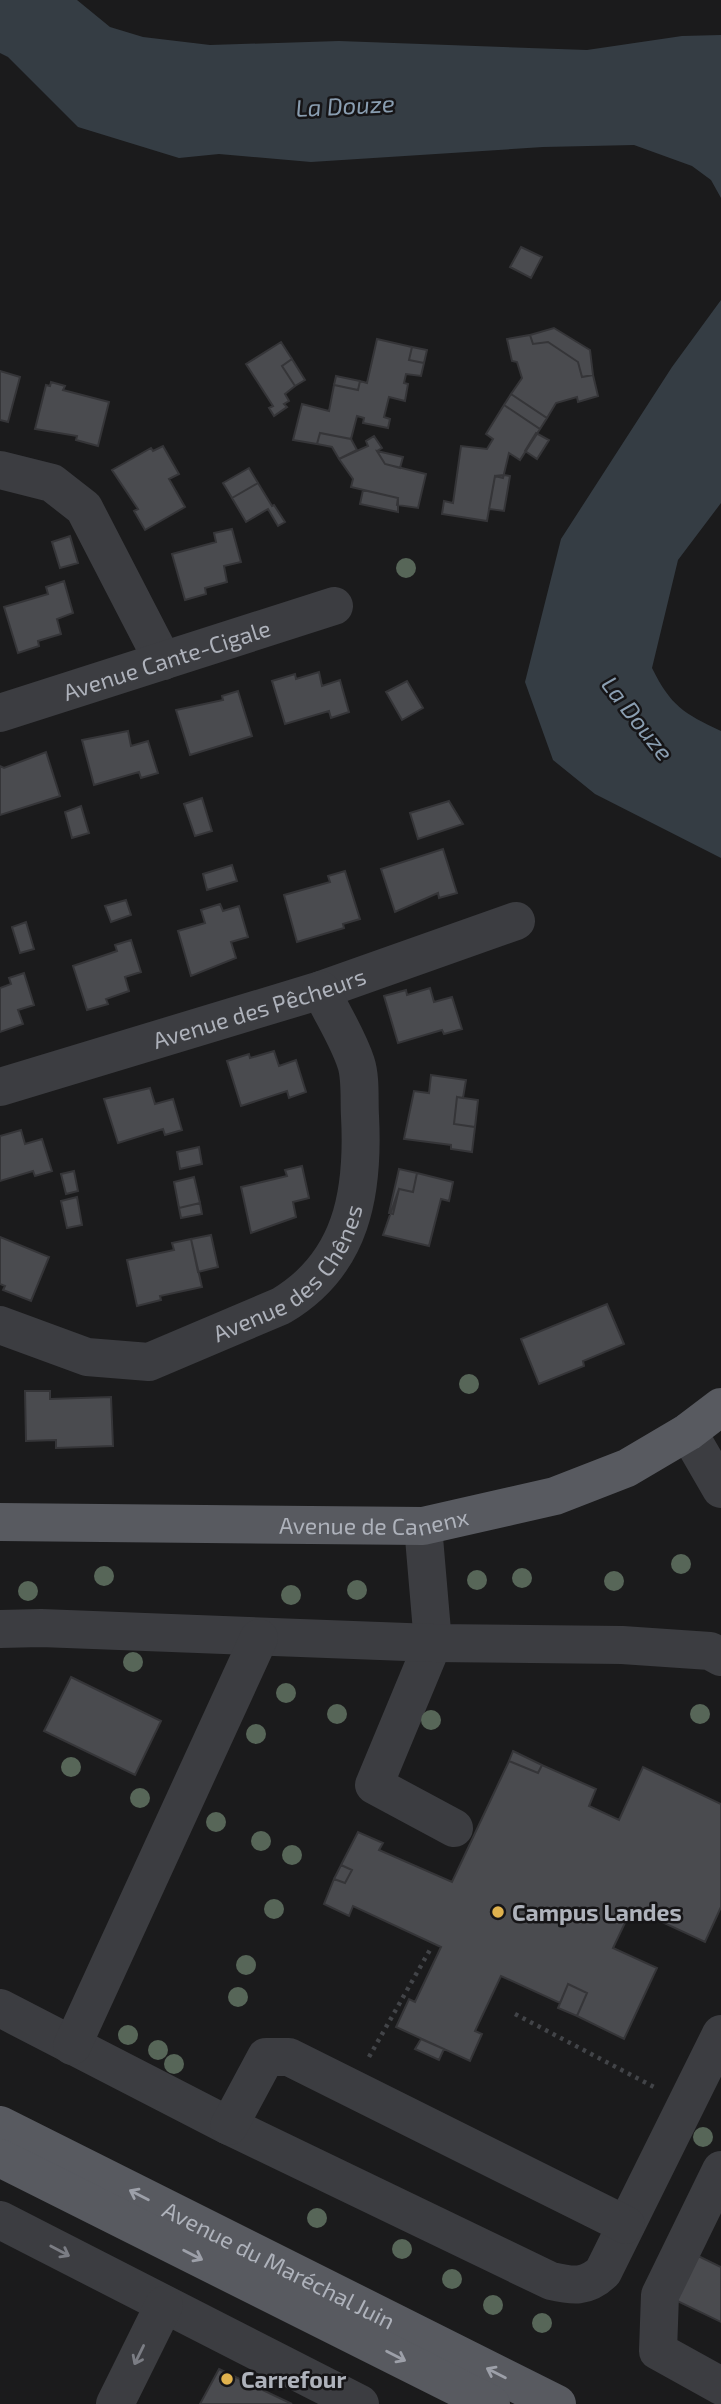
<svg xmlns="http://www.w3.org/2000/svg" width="721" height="2404" viewBox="0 0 721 2404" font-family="'Exo 2',sans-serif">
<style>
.water{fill:#353d44}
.building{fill:#4a4b4f;stroke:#353538;stroke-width:2}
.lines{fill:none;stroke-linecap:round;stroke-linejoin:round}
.path{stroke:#424448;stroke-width:4.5;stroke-dasharray:3.5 5;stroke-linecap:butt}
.minor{stroke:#3c3d41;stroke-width:38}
.major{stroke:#585a60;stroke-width:38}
.tree{fill:#576658}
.oneway{stroke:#9da0a9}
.oneway2{stroke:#7b7d84}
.poi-dot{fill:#e0b24e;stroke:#161517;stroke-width:2.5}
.labels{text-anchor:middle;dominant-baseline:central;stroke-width:5;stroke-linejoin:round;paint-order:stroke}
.street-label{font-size:23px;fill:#aeb2bb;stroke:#161517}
.poi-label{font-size:23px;font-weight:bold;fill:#aeb2bb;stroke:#161517;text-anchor:start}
.water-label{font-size:24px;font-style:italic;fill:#8a9eb1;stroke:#161517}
</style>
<rect width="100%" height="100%" fill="#1b1b1c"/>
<path class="water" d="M0,0H77L110,27L143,37L210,45L339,41L587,50L682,36L721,35V198L711,180L692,166L634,145L543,147L311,162L219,154L179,158L78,127L8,57L0,53Z
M721,300V503L678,560L652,668C671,706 683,713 721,731V858L595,794L553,760L525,682L561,539L672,367Z"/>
<path class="building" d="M521,247L542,257L531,278L510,267Z
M554,328L590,350L593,375L582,377L578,362L548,342L533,344L530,335Z
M530,335L533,344L548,342L578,362L582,377L593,375L598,396L578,402L577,397L556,403L547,418L511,394L522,378L517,362L512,361L507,339Z
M377,339L412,347L409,360L424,363L421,376L406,374L404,383L408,384L405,401L389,397L384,417L390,419L388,428L363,423L364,418L357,416L351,439L320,433L317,444L293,440L302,404L329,411L334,385L358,390L360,381L367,383Z
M281,342L292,359L282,366L295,386L285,394L289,401L284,404L287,407L274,416L269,408L273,406L246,364Z
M412,347L427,350L424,363L409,360Z
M292,359L305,380L295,386L282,366Z
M0,371L20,377L8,422L0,420Z
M336,376L360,381L358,390L334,385Z
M51,382L65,386L63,390L109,402L98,446L76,440L77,436L35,429L46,385L50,386Z
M511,394L547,418L540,429L504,405Z
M504,405L540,429L520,460L509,453L503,478L495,476L487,521L442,514L444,501L453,503L461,446L487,449L493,439L486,434Z
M320,433L351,439L357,450L339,459L332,447L317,444Z
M536,433L549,440L537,459L525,451Z
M374,436L382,448L377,451L385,464L426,474L418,508L397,505L398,498L351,487L353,479L339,459L368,446L366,441Z
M163,446L179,474L169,479L185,507L145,530L134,511L138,509L112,470L151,448L153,451Z
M377,451L403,457L400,468L385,464Z
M249,468L258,483L232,498L223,483Z
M504,475L510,476L504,511L489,509L495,476Z
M258,483L272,506L274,505L285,522L278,526L268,509L246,522L232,498Z
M363,490L398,498V512L360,504Z
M232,529L241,562L224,566L227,582L205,588L206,594L185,600L172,554L216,542L214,533Z
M70,536L78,563L60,568L52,542Z
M64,581L73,613L57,619L61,634L38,641L39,646L18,653L4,607L48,594L46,587Z
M319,672L322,686L340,680L349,712L331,718L329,711L285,724L272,681L295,674L296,679Z
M407,681L423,708L402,720L386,692Z
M238,691L252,736L190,755L176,710L223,700L222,696Z
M128,731L131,746L148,741L158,773L141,778L139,772L94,785L82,740Z
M46,752L60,796L0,815V766L4,768Z
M202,798L212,831L195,836L184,804Z
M449,801L463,824L418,839L410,813Z
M81,806L89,833L72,838L65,812Z
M443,849L457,893L439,898L438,893L395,912L381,869Z
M232,865L237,881L207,890L203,874Z
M345,871L360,919L343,924L344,928L297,942L284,895L330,882L328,876Z
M126,900L131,915L111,922L105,906Z
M220,904L223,911L239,906L248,937L231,942L236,958L191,976L178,931L205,923L201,910Z
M26,922L34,949L20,953L12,927Z
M131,940L141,972L125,977L129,991L106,999L108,1004L87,1010L73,966L117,951L115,945Z
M24,973L34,1005L18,1010L23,1024L0,1032V988L11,984L9,978Z
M430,988L434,1002L452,997L462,1029L444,1034L442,1030L398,1043L384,996L406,990L407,995Z
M274,1051L279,1066L296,1060L306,1092L289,1098L287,1091L241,1106L227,1061L249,1054L250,1058Z
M431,1075L466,1080L463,1098L457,1097L454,1124L475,1127L472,1152L451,1149V1145L404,1139L414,1091L429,1093Z
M150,1088L155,1104L173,1099L182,1130L165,1135L163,1129L118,1143L104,1099Z
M457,1097L478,1100L475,1127L454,1124Z
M21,1130L25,1144L42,1139L52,1171L35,1176L33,1171L0,1181V1136Z
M199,1147L202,1164L180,1169L177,1152Z
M302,1166L309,1198L293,1202L296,1217L251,1233L241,1187L287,1176L285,1170Z
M399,1169L417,1173L413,1192L399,1189L393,1214L389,1213Z
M74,1171L78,1191L66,1194L61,1174Z
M417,1173L453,1182L449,1201L441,1199L429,1246L383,1235L399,1189L413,1192Z
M194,1177L200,1203L179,1208L174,1182Z
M77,1197L82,1225L67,1228L61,1201Z
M200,1203L202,1214L181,1218L179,1208Z
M211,1235L218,1267L198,1272L191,1239Z
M0,1237L49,1257L31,1301L3,1290L5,1286L0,1284Z
M191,1239L202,1287L160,1296L161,1300L137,1306L127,1260L174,1250L172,1243Z
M607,1304L624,1344L583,1361L584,1366L539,1384L521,1339Z
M25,1391H50V1399L111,1397L113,1446L56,1448V1440L26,1441Z
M71,1677L161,1721L135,1775L44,1731Z
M513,1751L542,1765L538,1773L509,1761Z
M509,1761L538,1773L542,1765L596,1789L589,1806L619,1820L643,1767L721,1804V1907L705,1942L632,1908L613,1948L657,1968L624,2039L577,2016L587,1993L568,1984L560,2003L501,1976L475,2031L482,2034L470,2061L396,2027L409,1999L415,2002L441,1947L353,1906L349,1916L324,1904L334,1879L345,1883L352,1870L341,1865L358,1832L383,1843L379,1850L452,1882Z
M341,1865L352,1870L345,1883L334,1879Z
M568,1984L587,1993L577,2016L558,2008Z
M421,2039L444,2049L439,2060L415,2049Z
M690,2252L721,2267V2322L669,2297Z
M219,2369L292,2404H200Z"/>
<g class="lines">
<path class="path" d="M515,2014L654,2087
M369,2057L431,1948"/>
<g class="minor">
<path d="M0,470L52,483L84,508L163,661"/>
<path id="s1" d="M0,713L334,606"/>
<path id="s2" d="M0,1087L321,990L516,921"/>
<path id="s3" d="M0,1325L87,1357L149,1362L281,1306C352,1264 364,1193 360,1116C359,1100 361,1078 356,1063C348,1038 332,1014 321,990"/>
<path d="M688,1432L721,1489"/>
<path d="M423,1526L433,1643L374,1785L454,1828"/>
<path d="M0,1629L41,1628L433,1643L622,1645L710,1651L721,1657"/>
<path d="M0,2008L229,2126L551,2281C573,2286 586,2288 603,2272L721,2034"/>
<path d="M72,2046L259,1638"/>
<path d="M229,2126L266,2057H289L626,2225"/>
<path d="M721,2170L660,2295L658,2351L721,2386"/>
<path d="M0,2220L360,2404"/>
<path d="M115,2404L164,2305"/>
</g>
<g class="major">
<path id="s4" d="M0,1522L423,1526L555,1496L627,1468L688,1432L721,1407"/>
<path id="s5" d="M0,2125L557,2404"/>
<path d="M0,2158L491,2404"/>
</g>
</g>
<g class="tree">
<circle cx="406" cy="568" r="10"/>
<circle cx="469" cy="1384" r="10"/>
<circle cx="681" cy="1564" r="10"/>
<circle cx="104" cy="1576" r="10"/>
<circle cx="522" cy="1578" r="10"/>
<circle cx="477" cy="1580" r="10"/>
<circle cx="614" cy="1581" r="10"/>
<circle cx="357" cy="1590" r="10"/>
<circle cx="28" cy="1591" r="10"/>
<circle cx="291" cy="1595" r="10"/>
<circle cx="133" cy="1662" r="10"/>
<circle cx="286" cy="1693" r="10"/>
<circle cx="337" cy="1714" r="10"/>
<circle cx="700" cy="1714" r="10"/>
<circle cx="431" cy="1720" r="10"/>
<circle cx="256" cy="1734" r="10"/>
<circle cx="71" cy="1767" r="10"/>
<circle cx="140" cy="1798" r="10"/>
<circle cx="216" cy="1822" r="10"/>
<circle cx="261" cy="1841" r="10"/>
<circle cx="292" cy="1855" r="10"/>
<circle cx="274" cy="1909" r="10"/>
<circle cx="246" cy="1965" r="10"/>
<circle cx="238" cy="1997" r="10"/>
<circle cx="128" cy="2035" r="10"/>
<circle cx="158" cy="2050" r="10"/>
<circle cx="174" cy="2064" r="10"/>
<circle cx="703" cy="2137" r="10"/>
<circle cx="317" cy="2218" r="10"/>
<circle cx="402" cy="2249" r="10"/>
<circle cx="452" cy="2279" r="10"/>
<circle cx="493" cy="2305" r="10"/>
<circle cx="542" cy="2323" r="10"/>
</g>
<defs><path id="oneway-shaft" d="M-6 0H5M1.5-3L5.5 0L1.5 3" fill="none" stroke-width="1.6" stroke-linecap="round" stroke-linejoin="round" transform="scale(1.75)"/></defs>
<g class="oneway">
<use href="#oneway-shaft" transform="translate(139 2195) rotate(-153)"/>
<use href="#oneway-shaft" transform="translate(193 2255) rotate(27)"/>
<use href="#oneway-shaft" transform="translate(396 2356) rotate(27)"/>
<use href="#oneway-shaft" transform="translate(496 2373) rotate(-153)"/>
</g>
<g class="oneway2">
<use href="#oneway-shaft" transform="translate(60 2251) rotate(28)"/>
<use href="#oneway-shaft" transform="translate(139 2355) rotate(116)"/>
</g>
<g class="poi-dot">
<circle cx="498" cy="1912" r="7"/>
<circle cx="227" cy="2379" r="7"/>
</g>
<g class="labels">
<g class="street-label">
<text stroke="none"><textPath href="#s1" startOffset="175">Avenue Cante-Cigale</textPath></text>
<text stroke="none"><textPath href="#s2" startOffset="271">Avenue des Pêcheurs</textPath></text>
<text stroke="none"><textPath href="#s3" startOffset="326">Avenue des Chênes</textPath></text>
<text stroke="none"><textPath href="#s4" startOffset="374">Avenue de Canenx</textPath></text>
<text stroke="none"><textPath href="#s5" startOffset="312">Avenue du Maréchal Juin</textPath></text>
</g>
<g class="poi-label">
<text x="512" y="1912">Campus Landes</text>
<text x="241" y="2379">Carrefour</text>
</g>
<g class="water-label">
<text transform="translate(345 105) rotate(-3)">La Douze</text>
<text transform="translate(638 718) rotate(52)">La Douze</text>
</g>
</g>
</svg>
